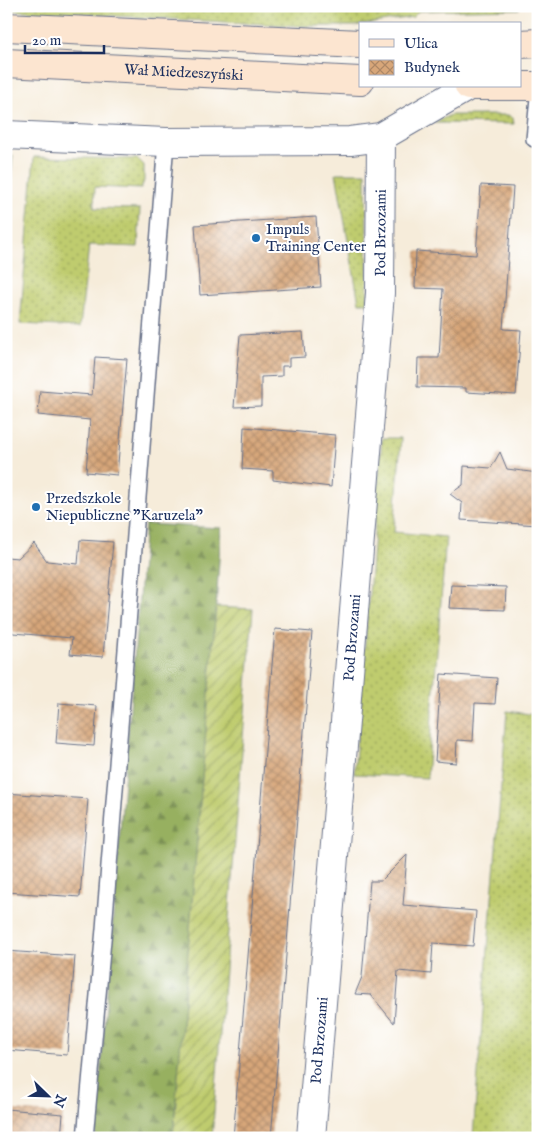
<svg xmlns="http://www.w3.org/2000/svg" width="544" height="1144" viewBox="0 0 544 1144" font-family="'IM FELL English',serif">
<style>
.grass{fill:url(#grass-dots);stroke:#6d7e66}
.forest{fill:url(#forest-firs);stroke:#597060}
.garden{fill:url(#garden-furrows);stroke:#6d7e66}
.building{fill:url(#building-cross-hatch)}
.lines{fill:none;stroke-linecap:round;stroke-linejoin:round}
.lane-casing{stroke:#687189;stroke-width:18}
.street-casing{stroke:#687189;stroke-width:30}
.secondary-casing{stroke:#687189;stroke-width:30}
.lane{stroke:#fff;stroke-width:15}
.street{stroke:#fff;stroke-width:28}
.secondary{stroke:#fce5d0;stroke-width:28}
.poi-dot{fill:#1f6fb2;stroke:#fff;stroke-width:2}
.labels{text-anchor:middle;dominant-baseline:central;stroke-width:4;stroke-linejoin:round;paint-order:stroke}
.street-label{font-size:15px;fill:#1b2f5e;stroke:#fff}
.poi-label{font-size:15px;fill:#1b2f5e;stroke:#fff;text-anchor:start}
</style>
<defs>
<pattern id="grass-dots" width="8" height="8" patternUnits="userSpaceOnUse" patternTransform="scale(1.25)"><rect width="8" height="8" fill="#bfcc6e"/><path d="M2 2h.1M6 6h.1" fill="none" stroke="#9aa65e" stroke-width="1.8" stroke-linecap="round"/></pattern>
<pattern id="forest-firs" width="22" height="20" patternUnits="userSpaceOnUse" patternTransform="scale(1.25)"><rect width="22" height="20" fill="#97b061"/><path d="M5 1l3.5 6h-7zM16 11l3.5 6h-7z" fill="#7a9053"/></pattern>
<pattern id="garden-furrows" width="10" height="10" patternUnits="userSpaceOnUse" patternTransform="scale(1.25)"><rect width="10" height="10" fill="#bfcc6e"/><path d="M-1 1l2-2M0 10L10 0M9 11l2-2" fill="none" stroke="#9aa65e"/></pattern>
<pattern id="building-cross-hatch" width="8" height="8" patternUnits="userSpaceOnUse" patternTransform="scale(1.25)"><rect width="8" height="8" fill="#d7a679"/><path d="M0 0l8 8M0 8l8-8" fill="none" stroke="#ae8866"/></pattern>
</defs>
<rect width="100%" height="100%" fill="#fff"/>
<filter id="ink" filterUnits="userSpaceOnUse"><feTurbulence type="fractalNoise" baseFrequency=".02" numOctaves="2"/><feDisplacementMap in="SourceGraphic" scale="10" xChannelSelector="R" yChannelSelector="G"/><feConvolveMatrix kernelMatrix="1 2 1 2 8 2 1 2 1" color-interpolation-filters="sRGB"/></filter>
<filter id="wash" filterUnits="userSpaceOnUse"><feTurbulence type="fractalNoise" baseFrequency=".0096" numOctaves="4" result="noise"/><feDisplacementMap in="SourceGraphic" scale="20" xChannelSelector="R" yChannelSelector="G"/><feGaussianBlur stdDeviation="1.12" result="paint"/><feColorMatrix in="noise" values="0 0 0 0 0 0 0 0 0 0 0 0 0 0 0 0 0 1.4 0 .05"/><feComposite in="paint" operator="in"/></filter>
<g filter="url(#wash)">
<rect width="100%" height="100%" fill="#f6ecda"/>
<path class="grass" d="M6,6H519V9L419,11L413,17L354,26H299L6,10Z
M450,115H508L513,118L514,124L434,123Z
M6,155H13L6,234Z
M34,157L138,159L144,165V181L141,189L95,187L94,208L140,209L138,247L89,245L80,327L20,324Z
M336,173H366L368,303H359Z
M382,438H401L394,532L446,537L427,778L354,774Z
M507,711L538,715V1138H398L399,1134L473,1136Z"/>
<path class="forest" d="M145,524L221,528L216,607L173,1138H95Z"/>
<path class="garden" d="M216,607L253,609L212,1138H173Z"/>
<g id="blocks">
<path class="building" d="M481,185L513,187L503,329L521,330L516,395L466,392V388L417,387L418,358H439L443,289L415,288L416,251L476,255Z
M316,217L321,287L200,295L195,225Z
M303,332L305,357L289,358V366H282V376L261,377V406L234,407L240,335Z
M95,357L127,359L117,475L86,472L90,420L38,415L40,391L92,395Z
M244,427L335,435L331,487L273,480V471L242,469Z
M500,452L507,469L538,473V525L461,520L462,503L450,494L463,485L464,466L491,468Z
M80,540L113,542L103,657L70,654L72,638L13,633L9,626L11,608H6V557L18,558L34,543L47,561L78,564Z
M451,585L506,587L505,610L449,608Z
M275,629L312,632L282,1005L271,1138H233Z
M441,674L497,678L495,704L475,703L473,741L457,740L456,763L435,761Z
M59,703L97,706L94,746L56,743Z
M6,793L88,799L80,897L6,892Z
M407,855L403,905L476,911L473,946L433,943L431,974L398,971L394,1023L371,995L355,994L362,977L370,881H381Z
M6,951L75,956L67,1055L6,1050Z
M6,1109L63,1114L61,1138H6Z"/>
</g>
</g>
<g filter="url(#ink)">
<use href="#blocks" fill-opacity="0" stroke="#687189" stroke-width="1"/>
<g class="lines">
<defs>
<path id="lane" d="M538,98L534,139H538
M85,1138L104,929L166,142"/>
<g id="street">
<path d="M6,135L166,142L350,141L381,137L469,86"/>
<path id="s1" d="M311,1138L380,293L381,137"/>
</g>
<g id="secondary">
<path d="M6,27L360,44"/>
<path d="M520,44L538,43"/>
<path id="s2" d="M6,63L360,81"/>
<path d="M469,86H538"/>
</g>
</defs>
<use href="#lane" class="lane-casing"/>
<use href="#street" class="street-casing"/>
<use href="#secondary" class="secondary-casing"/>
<use href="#lane" class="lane"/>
<use href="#street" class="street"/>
<use href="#secondary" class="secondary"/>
</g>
</g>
<g class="poi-dot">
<circle cx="256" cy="238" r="5"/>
<circle cx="36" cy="507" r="5"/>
</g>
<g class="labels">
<g class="street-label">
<text stroke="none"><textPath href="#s2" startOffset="178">Wał Miedzeszyński</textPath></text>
<text stroke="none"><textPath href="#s1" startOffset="908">Pod Brzozami</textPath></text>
<text stroke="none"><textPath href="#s1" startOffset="502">Pod Brzozami</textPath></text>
<text stroke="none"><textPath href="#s1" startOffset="98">Pod Brzozami</textPath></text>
</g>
<g class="poi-label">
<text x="266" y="229">Impuls<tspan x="266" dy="17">Training Center</tspan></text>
<text x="46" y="498">Przedszkole<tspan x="46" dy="17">Niepubliczne "Karuzela"</tspan></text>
</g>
</g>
<rect width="544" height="1144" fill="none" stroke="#fff" stroke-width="25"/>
<rect x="359" y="22" width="162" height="65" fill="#ffffff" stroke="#a4acbf"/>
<rect x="369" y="39" width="25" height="8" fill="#fce5d0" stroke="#a4acbf"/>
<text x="404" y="48" font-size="15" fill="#1b2f5e">Ulica</text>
<rect x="369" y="60" width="25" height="15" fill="url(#building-cross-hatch)" stroke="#a4acbf"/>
<text x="404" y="72" font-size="15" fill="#1b2f5e">Budynek</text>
<g transform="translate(48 1096) rotate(113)" stroke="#ffffff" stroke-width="4" paint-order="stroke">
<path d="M0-4L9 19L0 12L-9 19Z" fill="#1b2f5e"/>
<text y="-8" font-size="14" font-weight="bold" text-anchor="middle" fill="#1b2f5e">N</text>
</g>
<path d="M25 45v8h79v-8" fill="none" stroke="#1b2f5e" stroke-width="2.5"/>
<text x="32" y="45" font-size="15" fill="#1b2f5e" stroke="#ffffff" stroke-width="4" paint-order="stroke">20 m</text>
</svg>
